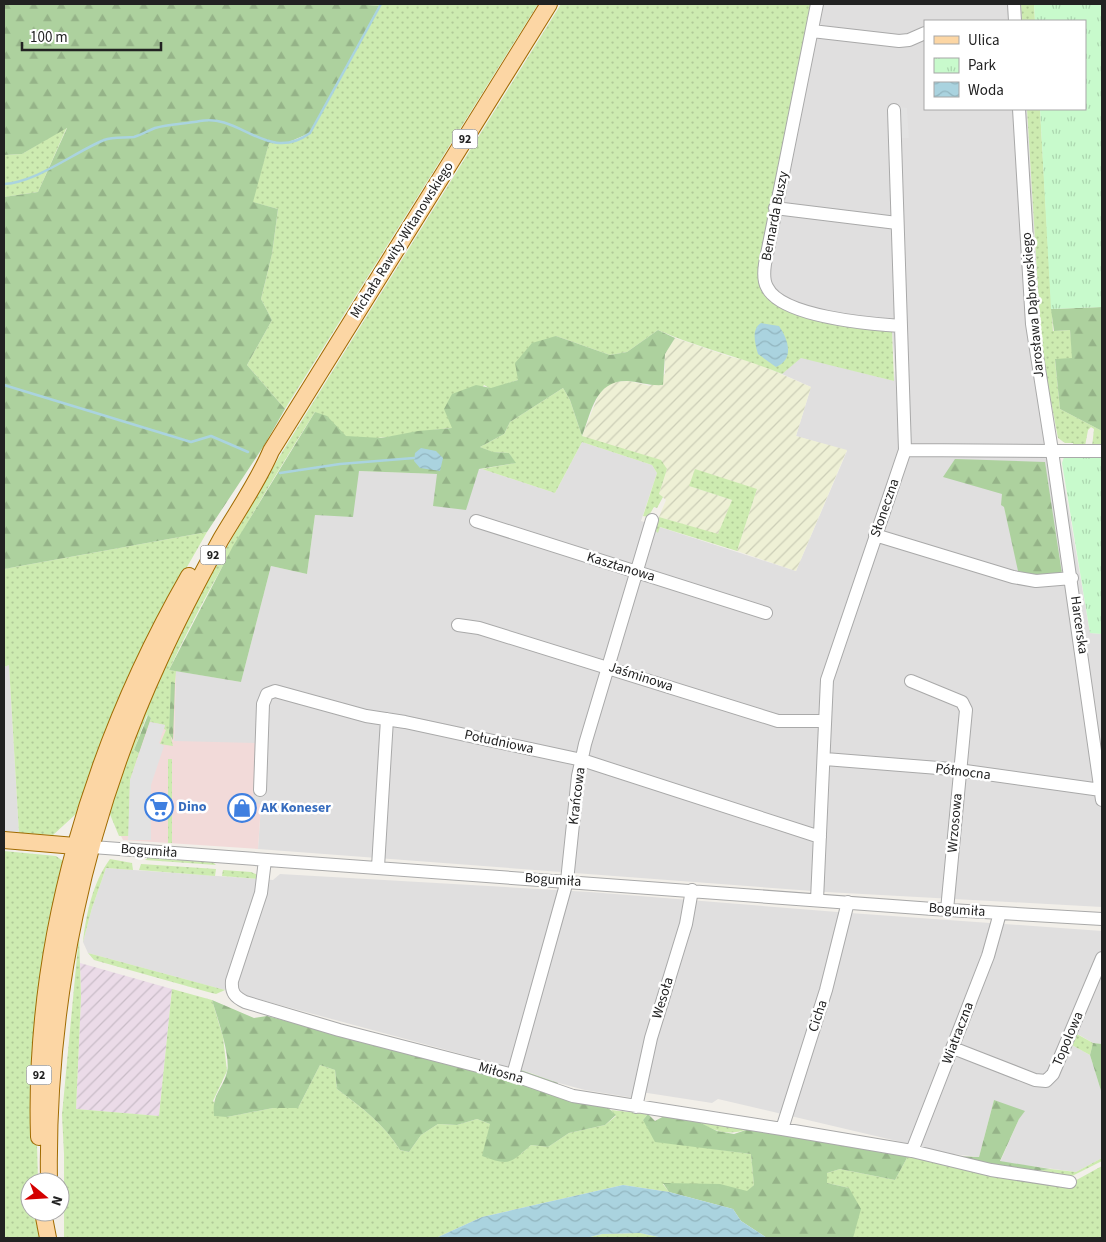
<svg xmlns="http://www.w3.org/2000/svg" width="1106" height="1242" viewBox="0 0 1106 1242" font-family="'Source Sans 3',sans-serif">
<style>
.residential{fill:#e0dfdf}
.commercial{fill:#f2dad9}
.industrial{fill:url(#industrial-furrows)}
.farmland{fill:url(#farmland-furrows)}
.grass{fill:url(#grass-dots)}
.forest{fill:url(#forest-firs)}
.park{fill:url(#park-tufts)}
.parking{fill:#e2e2e2}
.water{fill:url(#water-waves)}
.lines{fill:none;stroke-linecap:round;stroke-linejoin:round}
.stream{stroke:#aad3df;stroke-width:2.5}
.minor-casing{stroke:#a9a9a9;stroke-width:14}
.major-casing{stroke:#a06b00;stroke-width:18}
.minor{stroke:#fff;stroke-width:12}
.major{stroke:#fcd6a4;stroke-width:16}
.labels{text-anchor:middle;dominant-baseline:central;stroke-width:5;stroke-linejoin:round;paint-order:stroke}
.shield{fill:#fff;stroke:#646464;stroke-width:1}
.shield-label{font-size:12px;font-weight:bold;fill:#222}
.street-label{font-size:14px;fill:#222;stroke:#fff}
.shop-label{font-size:14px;font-weight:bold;fill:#366cbe;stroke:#fff;text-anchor:start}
</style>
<defs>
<pattern id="industrial-furrows" width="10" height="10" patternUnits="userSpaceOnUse" patternTransform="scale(1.25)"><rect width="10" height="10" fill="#ebdbe8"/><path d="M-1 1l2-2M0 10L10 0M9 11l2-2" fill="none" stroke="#c9bcc7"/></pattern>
<pattern id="farmland-furrows" width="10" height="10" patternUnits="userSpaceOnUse" patternTransform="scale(1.25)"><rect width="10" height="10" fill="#eef0d5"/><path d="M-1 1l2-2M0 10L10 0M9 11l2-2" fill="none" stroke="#ccceb7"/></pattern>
<pattern id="grass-dots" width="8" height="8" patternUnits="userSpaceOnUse" patternTransform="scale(1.25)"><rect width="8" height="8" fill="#cdebb0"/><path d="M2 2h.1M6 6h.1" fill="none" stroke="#b0c997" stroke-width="1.8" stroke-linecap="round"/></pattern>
<pattern id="forest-firs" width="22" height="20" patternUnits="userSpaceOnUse" patternTransform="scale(1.25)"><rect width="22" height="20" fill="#add19e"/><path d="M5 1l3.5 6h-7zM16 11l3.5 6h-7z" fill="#95b388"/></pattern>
<pattern id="park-tufts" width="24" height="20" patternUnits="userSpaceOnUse" patternTransform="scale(1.25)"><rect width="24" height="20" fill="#c8facc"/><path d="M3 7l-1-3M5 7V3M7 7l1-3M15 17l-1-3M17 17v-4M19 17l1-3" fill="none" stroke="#acd6af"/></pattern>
<pattern id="water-waves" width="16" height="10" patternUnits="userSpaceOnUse" patternTransform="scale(1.25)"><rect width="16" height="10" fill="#aad3df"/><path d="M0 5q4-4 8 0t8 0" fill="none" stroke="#92b5bf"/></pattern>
</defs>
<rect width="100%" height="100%" fill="#f2efe9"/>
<path class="residential" d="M813,4H1021L1022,21H925V109H1027L1042,354L1090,633L1102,634V907L826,892L258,849L261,804H253L174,741L176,671L241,682L271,566L307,574L315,515L359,471L437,474L482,469L555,493L582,442L652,465L657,473L641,521L796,571L847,451L796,436L811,387L782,374L801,357L894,381L895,370L892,331L819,320L765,289Z
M9,665L19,833L4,831V667Z
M106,868L273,880L280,874L590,892L850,913L1102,931V1044L1093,1043L1076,1033L1070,1044L1090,1055L1102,1094V1158L1076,1172L1000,1162L1019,1119L994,1100L979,1157L952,1154L718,1099L712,1103L641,1092L634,1098L585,1090L551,1081L531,1073L88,953L83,942L92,908Z"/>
<path class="commercial" d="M176,671L174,741L256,743L253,803L261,804L258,849L123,840L121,836L130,759Z"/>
<path class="industrial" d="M80,963L172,989L159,1116L76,1109L81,997Z"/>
<path class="farmland" d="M675,338L731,357L751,361L811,387L796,436L847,450L796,571L737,551L757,489L689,486L732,500L718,535L659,517L666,500L659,494L667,469L582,436L601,389L613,382L629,381L650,386L665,374V354Z"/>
<path class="grass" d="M356,4H538L285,409L247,365L272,320L261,299L272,254L278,209L252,202L269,143C284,144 297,143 310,133L378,6Z
M561,4H813L762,263L770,295L892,331L894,381L801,358L782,374C742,357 698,348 658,330L627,352L610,355L556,336L518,380L491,389L484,385L452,428C427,429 365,445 345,436C340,433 322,417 315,412C262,496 211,581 169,670L176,671L175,683H171V738L173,746L160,744L166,730L164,729L165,725L150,722L151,718L147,715L134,750L139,753L130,780L129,836H119L109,812L124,755L183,623L281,454Z
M1021,4H1034L1035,21H1022Z
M1027,109H1040L1053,331L1070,330L1073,359L1055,360L1060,409L1102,431V447H1092L1094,429L1091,427L1088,430L1085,446H1074L1073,443H1065L1058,438L1042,354Z
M67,127L38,192L4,197V155L22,154Z
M563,388L570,400L582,436L661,460L667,469L659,494L663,497L657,508L654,507L648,517L643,516L657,473L652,465L582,442L555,493L482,469L515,463L509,453L492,452L480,447L504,434L510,422Z
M695,469L757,489L737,551L660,527L658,533L654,530L659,517L718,534L732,500L689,486Z
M207,532L171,595L76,814L53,835L19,833L9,665L4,667V569Z
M168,759H172V843H168Z
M4,851L56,856L63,861L65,867L36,1107L38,1182H30V1212H40L41,1238H4Z
M149,857L213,862L216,865L145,860Z
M110,859L132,863L133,870L106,868L92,908L83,942C86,914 93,882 110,859Z
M141,864L216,869L215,876L139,870Z
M223,870L251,872L258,875V879L222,876Z
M79,935L81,997L76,1109L159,1116L172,989L212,1000L223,1037L227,1071L213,1101L227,1117L273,1108H298L320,1065L335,1070L337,1089C361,1107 384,1124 400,1150L409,1152L421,1135L438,1124L457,1125L477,1119L490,1124L521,1154L531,1145L548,1147L569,1133L605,1125L616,1116L611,1110L648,1114L643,1120L686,1145L751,1154L754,1185L747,1192L663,1184L669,1192L623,1185L482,1217L436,1238H64V1154L62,1115Z
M88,953L225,990L216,994L208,992L94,960Z
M1075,1033L1093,1043L1090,1055L1070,1044Z
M697,1121L749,1129C726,1136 717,1132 697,1121Z
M918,1146L951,1155L1038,1171L1050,1169L1076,1172L1102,1158V1161L1068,1178L984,1167Z
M908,1156L1071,1183L1102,1166V1238H853L849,1188L827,1183V1173L840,1169L895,1180Z
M640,1233L663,1238H586L602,1234Z"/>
<path class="forest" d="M4,4H356L379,6L310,133L284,144L269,143L253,202L278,209L272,254L261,299L272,320L247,365L285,409L265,444L207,532L4,569V197L38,192L67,128L22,154L4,155Z
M1102,307V431L1060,409L1055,359L1072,358L1070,330L1054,331L1051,309Z
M658,330L675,338L665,354L663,385C650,386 640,382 628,381C595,380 592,411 582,436L570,400L563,388L510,422L504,434L480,447L493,452L509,453L516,463L479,469L466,510L433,506L437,474L359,471L353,517L315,515L307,574L271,566L241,682L169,670L233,546L315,412L327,416L346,436L381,438L418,431L452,428L444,409L452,394L476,385L491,388L518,380L515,363L532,343L556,336L610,355L627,352Z
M955,459L1045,462L1062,574H1030L1018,571L1004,507L1001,505L1002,494L943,477Z
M171,682L175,683L173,740L169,733Z
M148,715L151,718L139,753L134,750Z
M212,1000L254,1018L267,1016L474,1069L517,1085L521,1070L558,1083L556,1096L561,1099L563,1097L606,1106L616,1115L605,1125L569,1133L548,1147L531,1145C510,1164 509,1166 482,1156L490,1124L477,1119L457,1125L438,1124L421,1135L409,1152L400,1150C384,1124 361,1107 337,1089L335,1070L320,1065L298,1108H273L227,1117L214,1116C212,1093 222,1091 227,1072C231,1056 217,1017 212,1000Z
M1093,1043L1102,1044V1094L1090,1055Z
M994,1100L1025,1111L1019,1119L1000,1161L1050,1169C1018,1175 982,1162 951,1156L979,1157Z
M648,1114L655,1121L666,1115L697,1121L717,1131L734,1134L749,1129L908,1156L895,1180L840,1169L827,1173V1183L849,1188L861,1209L853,1238H767L741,1221L733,1209L669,1192L663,1183L720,1184L747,1191L754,1185L751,1154L655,1142L643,1120Z"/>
<path class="park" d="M1034,4H1102V307L1051,309L1040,109H1085V21H1035Z
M1064,457L1102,458V634L1090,633L1062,463Z"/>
<path class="parking" d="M898,107L907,108L909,138H901Z
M150,722L165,725L159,743L164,746L151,785V840H128L130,780Z"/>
<path class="water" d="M761,323L779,326C788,339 795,359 776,367L758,354C755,344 751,329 761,323Z
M421,448L436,451L443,458L440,471L420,468L414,461L415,453Z
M623,1185L669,1192L733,1209L741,1221L767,1238H663L640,1233L602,1234L586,1238H436L482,1217Z"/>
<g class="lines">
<path class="stream" d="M4,184C37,182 73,153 104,140C113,137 124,138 134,137C141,135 148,131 155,128C169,124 185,124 200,121C240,113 268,164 310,133L381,4
M4,385L191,442L211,436L248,452
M280,473L340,464L414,458"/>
<defs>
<path id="minor" d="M817,4L765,264C764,271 763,280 767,287C781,317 871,324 901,326
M1014,4L1015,21
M812,31L899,41L909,40L925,33
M1019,109L1032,324L1052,451H1102
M775,208L897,223
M905,450L1052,451L1102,800
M476,521L766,613
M875,535L1013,577L1036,581L1072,578
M458,625L479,628L778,721H825
M911,681L962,702L966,710L947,910
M825,759L951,769L1101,790
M260,790L263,704L267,694L275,691L366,716L405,722L582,760L820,837
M92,847L933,909L1102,919
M265,860L261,893L232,981C231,993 235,997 245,1002L339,1030L513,1075L573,1096L782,1129L912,1151L991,1170L1070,1182
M378,867L387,719
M817,900L827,680L905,450L894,110
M953,1048L1035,1080L1046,1081L1053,1074L1102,958
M513,1075L567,881L578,776L585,744L652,520
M636,1107L651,1038L686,924L692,890
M782,1129L826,990L848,902
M912,1151L988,956L1000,913"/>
<path id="major" d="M4,840L87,847
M39,1137C33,941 92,745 189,576
M49,1182C46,1003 84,823 159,661C178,619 199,579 221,539C238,510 258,482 271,451L549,4
M43,1212L48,1238"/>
</defs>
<use href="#minor" class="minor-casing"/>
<use href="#major" class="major-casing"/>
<use href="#minor" class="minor"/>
<use href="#major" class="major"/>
</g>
<defs>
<symbol id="supermarket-ring" viewBox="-11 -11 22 22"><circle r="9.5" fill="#fff" stroke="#3f7fe0" stroke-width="1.5"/><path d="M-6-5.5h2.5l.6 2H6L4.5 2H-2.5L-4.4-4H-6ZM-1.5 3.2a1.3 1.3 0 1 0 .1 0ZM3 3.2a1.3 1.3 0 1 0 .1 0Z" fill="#3f7fe0"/></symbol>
<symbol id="shop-ring" viewBox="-11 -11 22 22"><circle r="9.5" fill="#fff" stroke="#3f7fe0" stroke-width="1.5"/><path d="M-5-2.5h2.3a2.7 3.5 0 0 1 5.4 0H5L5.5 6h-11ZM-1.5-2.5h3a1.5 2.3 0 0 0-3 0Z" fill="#3f7fe0"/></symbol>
</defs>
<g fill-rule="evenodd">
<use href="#supermarket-ring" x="143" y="791" width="32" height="32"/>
<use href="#shop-ring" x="226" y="792" width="32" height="32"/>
</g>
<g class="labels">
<g class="shield">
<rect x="452.5" y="129.5" width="25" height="19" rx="4"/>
<rect x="200.5" y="545.5" width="25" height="19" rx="4"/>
<rect x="26.5" y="1065.5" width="25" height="19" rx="4"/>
</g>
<g class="shield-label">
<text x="465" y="139">92</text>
<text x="213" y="555">92</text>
<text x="39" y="1075">92</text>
</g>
<g class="street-label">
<text transform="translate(775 216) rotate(-79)">Bernarda Buszy</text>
<text transform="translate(402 240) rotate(-58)">Michała Rawity-Witanowskiego</text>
<text transform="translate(1033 305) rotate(-95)">Jarosława Dąbrowskiego</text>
<text transform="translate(885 508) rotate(-71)">Słoneczna</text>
<text transform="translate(621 567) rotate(17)">Kasztanowa</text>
<text transform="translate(1079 625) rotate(82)">Harcerska</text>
<text transform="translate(641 677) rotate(18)">Jaśminowa</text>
<text transform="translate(499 742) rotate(12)">Południowa</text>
<text transform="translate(963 772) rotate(7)">Północna</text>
<text transform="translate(577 796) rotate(-83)">Krańcowa</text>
<text transform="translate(955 823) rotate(-85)">Wrzosowa</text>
<text transform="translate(149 851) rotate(4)">Bogumiła</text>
<text transform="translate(553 880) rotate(4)">Bogumiła</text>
<text transform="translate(957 910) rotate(4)">Bogumiła</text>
<text transform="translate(663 998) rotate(-73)">Wesoła</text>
<text transform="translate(818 1016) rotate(-72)">Cicha</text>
<text transform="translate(958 1033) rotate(-69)">Wiatraczna</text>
<text transform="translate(1068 1039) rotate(-67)">Topolowa</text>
<text transform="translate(501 1073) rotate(16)">Miłosna</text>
</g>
<g class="shop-label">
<text x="178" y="807">Dino</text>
<text x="261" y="808">AK Koneser</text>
</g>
</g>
<rect width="1106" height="1242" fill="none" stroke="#222222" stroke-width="10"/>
<rect x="924" y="20" width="162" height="90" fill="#ffffff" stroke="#a7a7a7"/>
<rect x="934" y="36" width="25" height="8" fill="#fcd6a4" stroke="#a7a7a7"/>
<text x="968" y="45" font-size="15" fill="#222222">Ulica</text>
<rect x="934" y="58" width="25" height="15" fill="url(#park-tufts)" stroke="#a7a7a7"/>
<text x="968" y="70" font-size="15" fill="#222222">Park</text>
<rect x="934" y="82" width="25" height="15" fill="url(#water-waves)" stroke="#a7a7a7"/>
<text x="968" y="95" font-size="15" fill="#222222">Woda</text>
<g transform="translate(45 1197) rotate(108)"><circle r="24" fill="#ffffff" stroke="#a7a7a7"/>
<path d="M0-4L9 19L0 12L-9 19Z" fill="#d40000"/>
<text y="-8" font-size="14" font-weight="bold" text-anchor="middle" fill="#222222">N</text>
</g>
<path d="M22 42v8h139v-8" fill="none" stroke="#222222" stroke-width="2.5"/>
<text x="30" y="42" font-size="15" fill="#222222" stroke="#ffffff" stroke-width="4" paint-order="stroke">100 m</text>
</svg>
